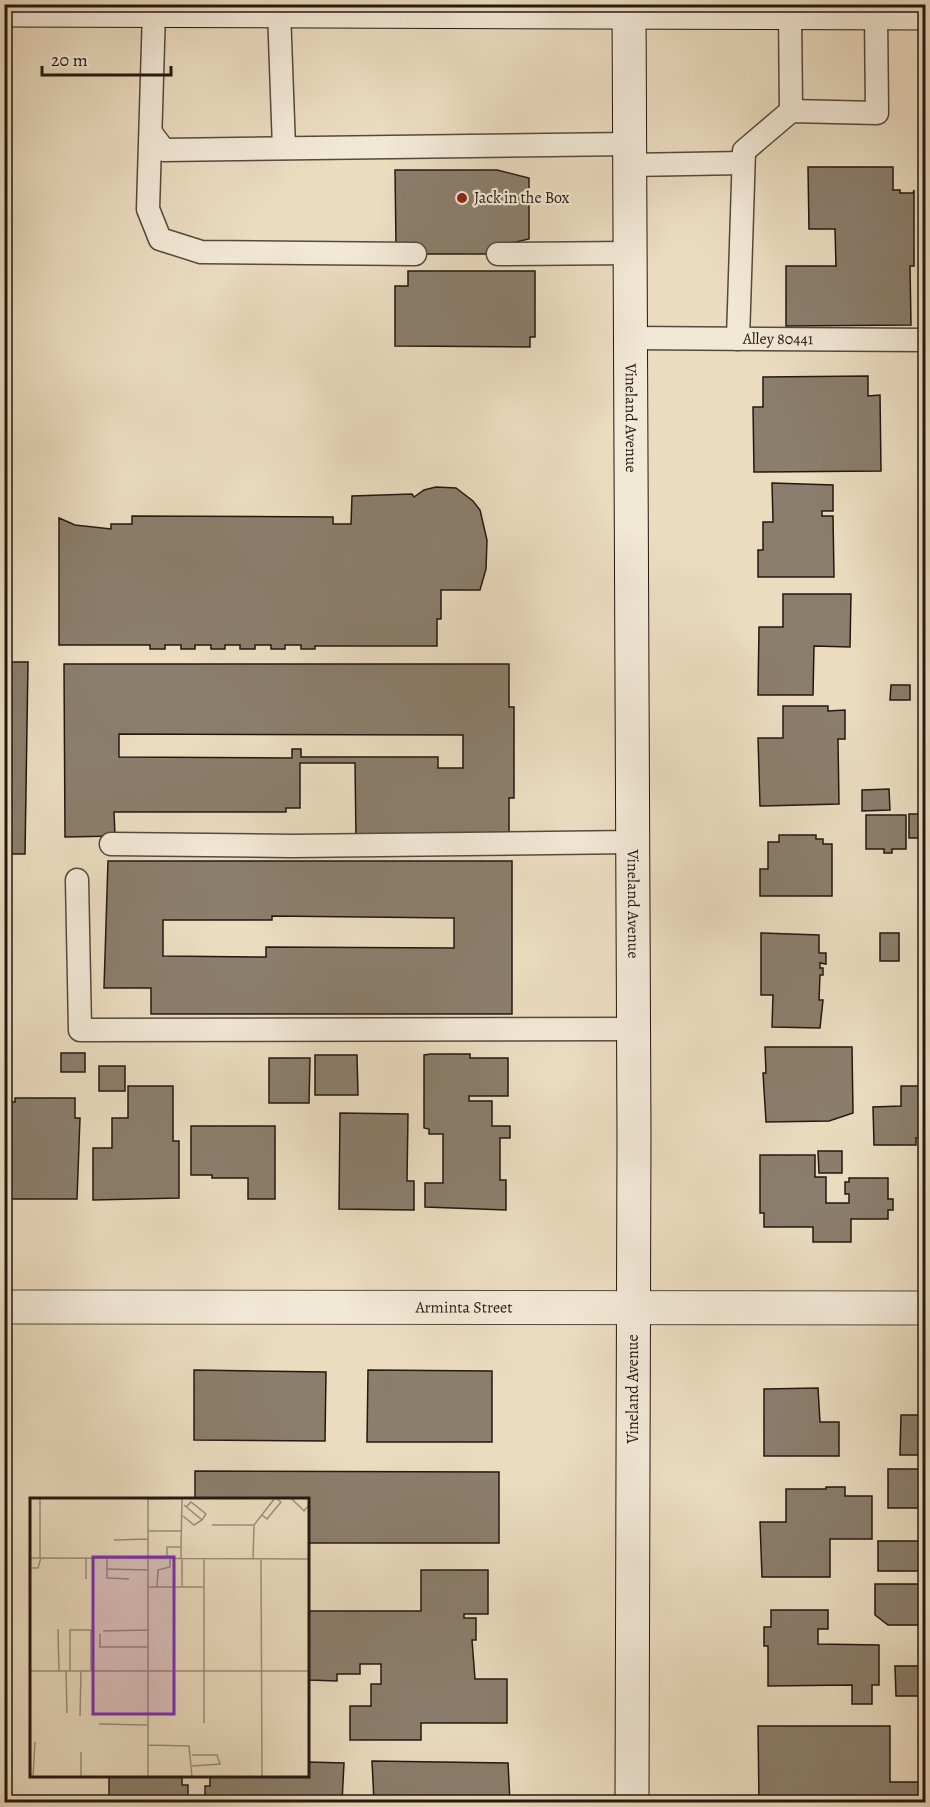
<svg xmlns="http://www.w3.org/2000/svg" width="930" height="1807" viewBox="0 0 930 1807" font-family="Alegreya,serif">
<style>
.building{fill:#8b7e6c;stroke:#241810;stroke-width:1.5;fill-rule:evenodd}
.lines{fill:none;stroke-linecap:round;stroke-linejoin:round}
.lane-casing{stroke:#56493c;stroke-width:25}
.street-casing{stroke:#56493c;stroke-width:35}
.secondary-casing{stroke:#241810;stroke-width:35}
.lane{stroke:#f2e8d6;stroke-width:22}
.street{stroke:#f2e8d6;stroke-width:33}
.secondary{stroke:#f2e8d6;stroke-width:33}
.poi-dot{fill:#8f2418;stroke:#f2e8d6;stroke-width:2}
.labels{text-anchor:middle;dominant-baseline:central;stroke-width:4.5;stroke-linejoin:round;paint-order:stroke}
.poi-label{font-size:16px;fill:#241810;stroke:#f2e8d6;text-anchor:start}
.street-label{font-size:16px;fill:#241810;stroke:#f2e8d6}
.inset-road{fill:none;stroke:#9b8e7a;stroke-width:1.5}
.view{fill:#7b2cbf;fill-opacity:0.15;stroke:#7b2cbf;stroke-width:3}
.inset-edge{fill:none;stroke:#241810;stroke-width:3}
</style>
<rect width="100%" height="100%" fill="#ebdcc0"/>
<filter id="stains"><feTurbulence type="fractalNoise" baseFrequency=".00333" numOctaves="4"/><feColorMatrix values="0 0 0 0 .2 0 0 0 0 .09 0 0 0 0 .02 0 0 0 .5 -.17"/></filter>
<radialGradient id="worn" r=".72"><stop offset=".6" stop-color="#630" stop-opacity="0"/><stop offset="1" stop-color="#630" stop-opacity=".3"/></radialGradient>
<path class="building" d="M808,167H893V190H900V193H913L914,190V266H910L911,325L786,326V266H836L835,229H809Z
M395,170H497L529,178V239L498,246V254H415L396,246Z
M408,271H535V337H530V347L395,346V286H408Z
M868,376V396L880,395L881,471L754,472L753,407H763V377Z
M772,483L833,485V511H822V516H833L834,577H758V550H763V522H773Z
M436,487L456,488L473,501L480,510L487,540L486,569L480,590H441V619H437V646H315V649H301V645H285V649H271V645H255V649H240V645H225V649H211V645H195V649H181V645H165V649H150V645H59V518L75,525L111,529V524H132V516L333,517V524H351L352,496L412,494L414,497L424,490Z
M783,594H851L850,647L814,646L813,695H758L759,627H783Z
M4,662H28L25,854H4Z
M64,664H509V707H514V798H509V839H356L355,763H300V808H286V812H114L115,836L65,837ZM119,734L463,735V768H438V757H301V749H292V758L119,757Z
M891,685H910V700H890Z
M783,706H828V711L845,710V739H838L839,804L760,806L758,738H783Z
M889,789L890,810L862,811V790Z
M909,814H925V838H909Z
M866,815H906V849H892V853H884V849H866Z
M779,835H816V839H823V844H832V896H760V869H768V842H779Z
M108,861H512V1014H151V988H104ZM272,916L454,918V948L266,947V957L163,956V920H272Z
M761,933L819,935V953H826V964L820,963V968H823V975H820L819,1000H823L820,1028L772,1027L773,995H761Z
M880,933H899V961H880Z
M765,1047H852L853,1113L829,1121L766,1122L763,1073H766Z
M61,1053H85V1072H61Z
M431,1054H470V1058H508V1096H469V1101H492V1126H510V1138H500V1180H506V1210L425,1207V1183H443V1134H429V1129L424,1128V1055Z
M315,1055H357L358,1095H315Z
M269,1058H310L309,1103H269Z
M99,1066H125V1091H99Z
M128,1086H173V1141H179V1198L93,1200V1148H112V1118H128Z
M901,1086H926V1138H916V1145H874L873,1107L901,1106Z
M15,1098H75V1118H80L77,1199H4V1102H15Z
M340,1113L408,1114L407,1181H414V1210L339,1209Z
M191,1126H275V1199H248V1178H212V1175H191Z
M818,1151H842V1173H819Z
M760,1155H815V1177H826V1203H849V1194H845V1182H849V1178H888V1199H893V1210H888V1219H851V1242H813V1227H764V1213H760Z
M194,1370L326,1372L325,1441L194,1440Z
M368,1370L492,1371V1442H367Z
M818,1388L820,1422H839V1456H764V1389Z
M901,1415H926V1455H900Z
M888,1469H926V1508H888Z
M195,1471L499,1472V1543H308V1500H195Z
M826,1487H845V1496H872V1539H830V1577H762L760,1522H786V1489H826Z
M878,1541H921V1571H878Z
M421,1570H488V1614H464V1618H476V1640H472L475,1679H507V1723H421V1740H350V1706H371V1684H381V1664H360V1674H337V1681L308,1680V1611H421Z
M875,1584H926V1625H888L875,1615Z
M771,1610H828V1629H818V1644L879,1645V1685H872V1704H852V1685L768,1686V1646H764V1627H771Z
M895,1666H926V1696H896Z
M758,1726H890V1782H922V1802H759Z
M372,1761L508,1763L510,1802H374Z
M308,1762L344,1763L342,1802H205V1786H210V1776H308Z
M109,1776H182V1785H188V1802H109Z"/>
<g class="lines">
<defs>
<g id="lane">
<path d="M154,11L148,209L160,239L201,252L415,254"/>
<path d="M279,11L284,148"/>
<path d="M790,12L791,111"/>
<path d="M151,133L164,150L630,144"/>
<path d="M630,165L743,163"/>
<path d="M498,254L631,253"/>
<path id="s1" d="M631,338L926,340"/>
<path d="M738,339L744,151L791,111L877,113L876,13"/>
<path d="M111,844L292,846L633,842"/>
<path d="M77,880L80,1030L633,1029"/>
</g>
<g id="street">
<path id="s2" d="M4,1307L926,1308"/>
</g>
<g id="secondary">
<path id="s3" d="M629,4L634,1135L632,1802"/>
<path d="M4,10L926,13"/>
</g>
</defs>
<use href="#lane" class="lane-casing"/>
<use href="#street" class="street-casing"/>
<use href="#secondary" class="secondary-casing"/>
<use href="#lane" class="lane"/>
<use href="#street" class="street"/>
<use href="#secondary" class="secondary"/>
</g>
<circle class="poi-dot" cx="462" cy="198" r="6"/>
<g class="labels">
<g class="poi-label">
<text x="474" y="198">Jack in the Box</text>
</g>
<g class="street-label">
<text stroke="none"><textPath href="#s1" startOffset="147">Alley 80441</textPath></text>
<text stroke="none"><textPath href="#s3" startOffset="414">Vineland Avenue</textPath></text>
<text stroke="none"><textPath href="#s3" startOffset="900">Vineland Avenue</textPath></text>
<text stroke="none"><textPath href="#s2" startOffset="460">Arminta Street</textPath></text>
<text transform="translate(633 1389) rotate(-90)">Vineland Avenue</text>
</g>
</g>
<g transform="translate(30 1498)">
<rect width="279" height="279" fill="#ebdcc0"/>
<path class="inset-road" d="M10,0V60M118,0V279M261,0L274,13L279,7M118,1L153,0M156,9L161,4L176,16L172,22M232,17L237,21L251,4L246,0M153,18L164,27L172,22L154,7M182,27H224M118,33H151M84,42L118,41M151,49L152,1M0,60L279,61M56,60V81M77,60V80L99,81M137,60V49H151V61M174,61V225M223,61L224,27L245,0M231,61L232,279M0,70H8L11,60M76,71L118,72M118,89H174M127,89L128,72L140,69V60M152,89V61M28,131L29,173M73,133L118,132M70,136V149H118M0,173H279M36,173L37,215M40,173V132H61V173M50,218L51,173M69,226L118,227M118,247L159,248L162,279M162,257H187L190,266L162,268M3,279L5,244M51,279V254"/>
<path class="view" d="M63,59H144V216H63Z"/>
<rect width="279" height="279" class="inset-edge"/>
</g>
<rect width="930" height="1807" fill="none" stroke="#ebdcc0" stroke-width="24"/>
<rect x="6" y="6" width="918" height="1795" fill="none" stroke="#241810" stroke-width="3"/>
<rect x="12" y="12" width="906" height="1783" fill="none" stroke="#241810" stroke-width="1.5"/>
<path d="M42 66v9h129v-9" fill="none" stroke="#241810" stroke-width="3"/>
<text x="51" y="66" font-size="18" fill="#241810" stroke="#f2e8d6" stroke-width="4.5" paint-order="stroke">20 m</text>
<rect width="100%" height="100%" filter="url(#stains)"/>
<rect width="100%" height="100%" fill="url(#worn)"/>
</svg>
